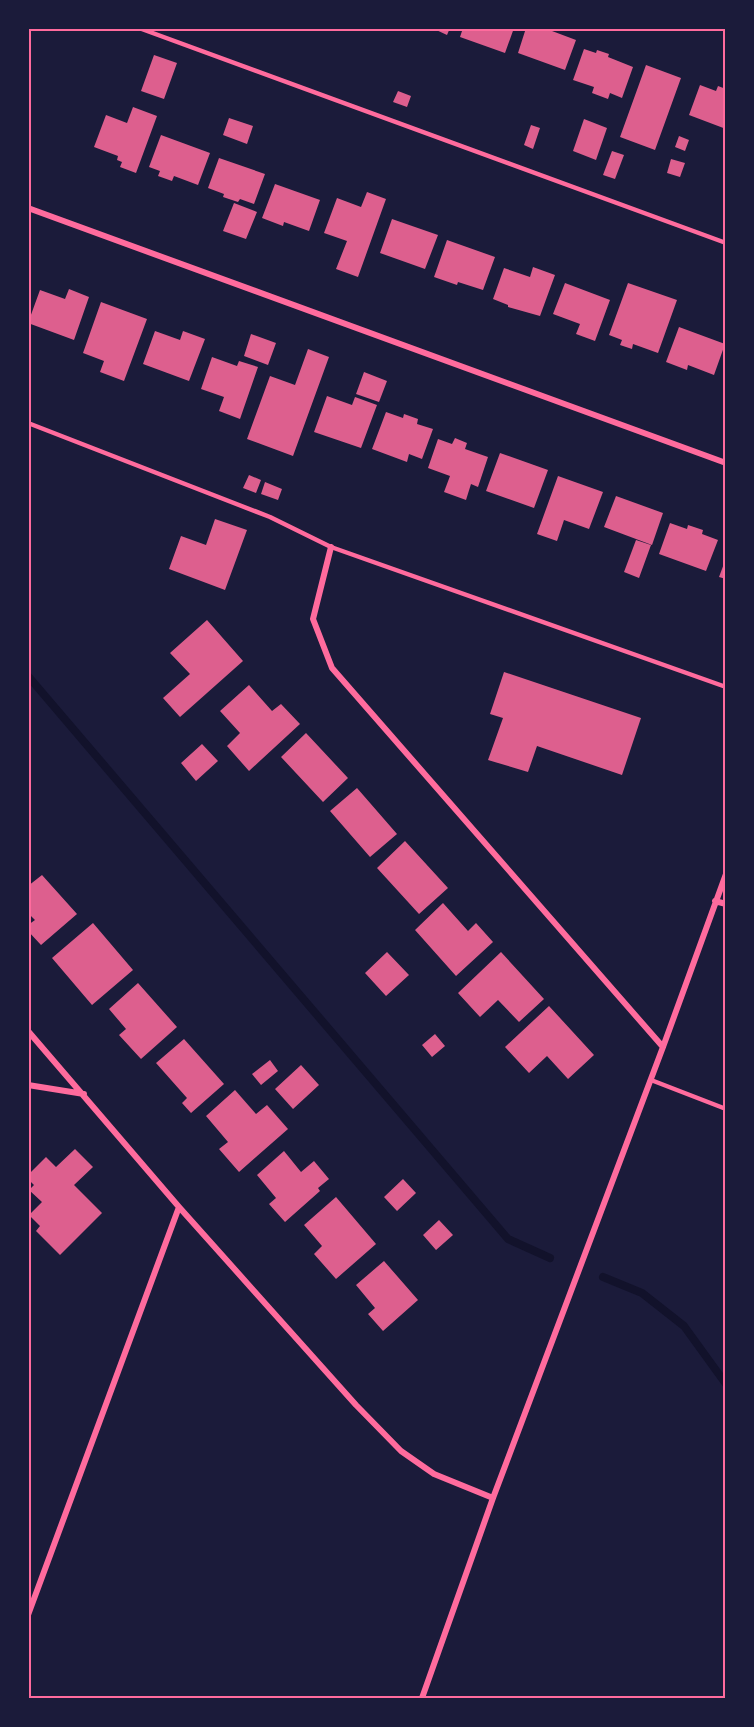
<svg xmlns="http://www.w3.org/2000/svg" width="754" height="1727" viewBox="0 0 754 1727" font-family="Spectral,serif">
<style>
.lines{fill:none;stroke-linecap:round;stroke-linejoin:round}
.stream{stroke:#12122b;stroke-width:8}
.building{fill:#dd5f8e}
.service{stroke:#ff6b9d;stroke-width:4.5}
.minor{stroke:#ff6b9d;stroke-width:6}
.neatline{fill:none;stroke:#ff6b9d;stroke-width:2}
</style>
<rect width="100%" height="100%" fill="#1b1b3a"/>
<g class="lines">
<path class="stream" d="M28,676L508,1239L550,1258
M603,1277L642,1293L684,1326L726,1384"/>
</g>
<path class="building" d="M432,28H450L447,35Z
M463,28H514L505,53L460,37Z
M526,28H544L576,40L565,70L518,53Z
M584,49L596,53L597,50L609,54L608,57L633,67L622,98L610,93L608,99L592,93L594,87L573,80Z
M154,55L177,63L164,99L141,91Z
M646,65L681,78L655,150L620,137Z
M700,85L716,91L718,86L726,89V129L689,115Z
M398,91L411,96L407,107L393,102Z
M133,107L157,116L136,173L120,167L122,162L117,160L118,156L94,147L106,115L127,123Z
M229,118L253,126L247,144L223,135Z
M584,119L607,128L596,160L573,151Z
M531,125L540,128L533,149L524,145Z
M161,135L210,153L198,185L174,176L172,181L158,176L160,171L149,167Z
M679,136L689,140L685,151L675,147Z
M612,151L624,155L615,179L603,175Z
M219,158L265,174L254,204L240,199L238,202L223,197L224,194L208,188Z
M671,159L685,163L680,177L667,173Z
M275,184L320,200L309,231L284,222L283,226L262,218Z
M367,192L386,199L358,277L336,269L347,241L324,233L337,198L361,207Z
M234,203L257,212L246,239L223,231Z
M392,219L438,235L425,269L380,253Z
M447,240L495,257L483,290L458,282L457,285L434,277Z
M533,267L555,275L540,316L508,307V305L493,299L504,268L530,277Z
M565,283L610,300L595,341L576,334L580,324L553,314Z
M628,283L677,300L658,353L633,344L632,349L620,345L622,340L609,335Z
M69,289L89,297L74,340L28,323L40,290L65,299Z
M101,302L147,319L124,381L100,372L104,361L83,353Z
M679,327L725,344L714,375L688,365L687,370L666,362Z
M155,331L180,340L183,331L205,339L189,381L143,364Z
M251,334L276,343L268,365L244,356Z
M308,349L329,357L293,456L247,439L270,376L295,385Z
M212,357L237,366L239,361L258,367L240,419L219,411L224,397L201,389Z
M364,372L387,381L379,402L356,394Z
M327,396L352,405L355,397L377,405L361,448L314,432Z
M386,412L403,418L404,414L418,419L417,424L433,429L422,459L409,454L407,462L372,449Z
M455,438L467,443L465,449L488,457L478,487L471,484L466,500L444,492L450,476L428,468L438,439L452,444Z
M500,453L548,470L534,508L486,491Z
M249,475L261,480L256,493L243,488Z
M558,476L603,492L589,529L564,520L557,541L537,534Z
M265,482L282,489L278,500L261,494Z
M616,496L663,513L652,545L604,527Z
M215,519L247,530L225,590L169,569L181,536L206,545Z
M670,523L687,529L688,525L703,530L702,534L718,540L706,571L659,554Z
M636,540L651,545L639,578L624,572Z
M725,561H726V579L719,577Z
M207,620L243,661L180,717L163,698L190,674L170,653Z
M504,672L641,718L622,775L537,746L528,772L488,760L503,718L490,714Z
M249,685L272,711L281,704L300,724L249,771L227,746L240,733L220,711Z
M306,733L348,778L323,802L281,757Z
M202,744L218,761L196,781L181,763Z
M357,788L397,834L370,857L330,811Z
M405,841L448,888L419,914L377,868Z
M42,875L77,914L41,945L28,931V925L35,920L28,913V886Z
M443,903L468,931L476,923L493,942L456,976L415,930Z
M93,923L133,970L92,1005L52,958Z
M387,952L409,975L386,996L365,973Z
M501,952L544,999L519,1022L498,1000L480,1017L458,993Z
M138,983L177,1027L141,1059L119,1035L126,1029L109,1009Z
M549,1006L594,1055L568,1079L547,1056L529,1073L505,1047Z
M435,1034L445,1046L432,1057L422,1045Z
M184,1039L224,1084L191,1113L182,1103L187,1098L156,1063Z
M270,1060L278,1071L261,1085L252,1074Z
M301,1065L319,1085L293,1109L275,1089Z
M235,1090L256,1114L267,1105L288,1129L239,1172L219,1149L228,1142L206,1116Z
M75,1149L93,1167L74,1185L102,1213L60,1255L36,1231L40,1226L29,1215L42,1202L29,1190L34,1185L28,1179V1175L46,1157L56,1167Z
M284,1151L301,1172L314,1161L329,1179L318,1188L320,1191L285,1222L269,1204L276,1198L257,1175Z
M403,1179L416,1193L397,1211L384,1197Z
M336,1197L376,1244L336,1279L314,1254L322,1246L304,1225Z
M439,1220L453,1235L436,1250L423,1235Z
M384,1261L418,1300L383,1331L368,1314L375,1308L356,1285Z"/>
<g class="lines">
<path class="service" d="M139,28L726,243
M28,423L270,517L331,547L726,687
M651,1080L726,1109"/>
<path class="minor" d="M28,208L726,463
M331,547L313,619L332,668L663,1047
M715,901L726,904
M28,1031L179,1207L356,1405L401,1451L434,1474L493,1498
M28,1085L84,1094
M28,1615L179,1207
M422,1698L493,1498L663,1047L726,874"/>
</g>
<rect width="754" height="1727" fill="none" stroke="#1b1b3a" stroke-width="60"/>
<rect x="30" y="30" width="694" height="1667" class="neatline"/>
</svg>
